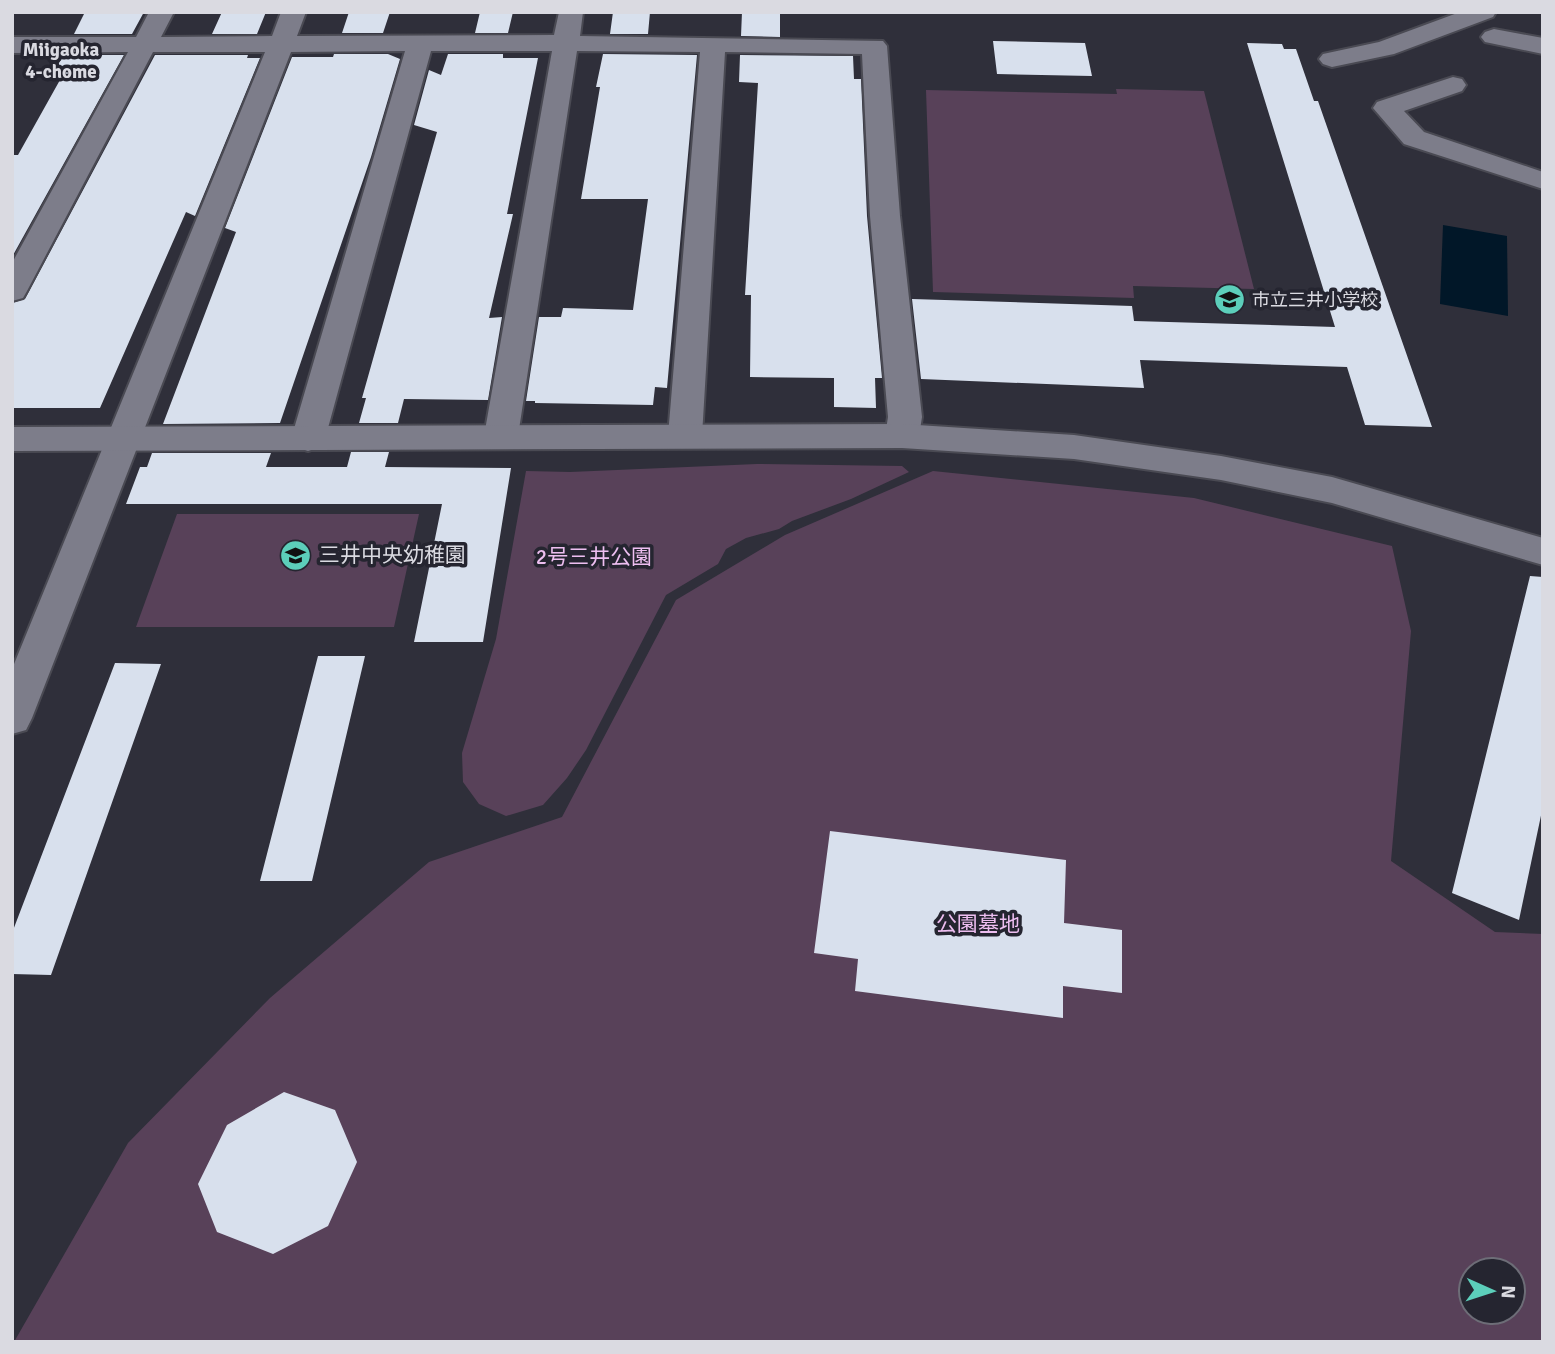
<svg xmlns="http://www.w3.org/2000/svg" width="1555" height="1354" viewBox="0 0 1555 1354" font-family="Signika,'Noto Sans JP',sans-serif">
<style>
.green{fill:#584159;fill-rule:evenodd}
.water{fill:#011728}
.building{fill:#d8e0ed}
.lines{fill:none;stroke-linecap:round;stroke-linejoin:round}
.minor-casing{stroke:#4a4a53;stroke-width:4}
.tertiary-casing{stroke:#4a4a53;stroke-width:4}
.minor{fill:#7d7d8a;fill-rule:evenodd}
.tertiary{fill:#7d7d8a;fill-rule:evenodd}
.labels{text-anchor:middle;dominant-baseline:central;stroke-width:7;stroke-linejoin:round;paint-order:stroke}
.far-poi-label{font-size:18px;fill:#dadae1;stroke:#252530;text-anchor:start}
.far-neighbourhood-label{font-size:19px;font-weight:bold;fill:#dadae1;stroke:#252530}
.poi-label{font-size:21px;fill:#dadae1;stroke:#252530;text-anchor:start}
.park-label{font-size:21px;fill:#edbef0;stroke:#252530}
</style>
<rect width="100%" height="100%" fill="#2f2f3a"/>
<path class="green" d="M1116,89L1204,91L1254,289L1133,286L1134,298L933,292L926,90L1117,94Z
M757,464L902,466L909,472L851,499L792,521L779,529L746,538L726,549L718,564L666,595L586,750L567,778L543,805L506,816L479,804L463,782L462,753L496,639L526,471L570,472Z
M933,471L1194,498L1392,546L1411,631L1391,861L1495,932L1543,934V1342H14L128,1143L270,998L429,862L562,817L676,600L785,535ZM1471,1270H1513V1312H1471Z
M177,514H419L394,627H136Z"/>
<path class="water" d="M1443,225L1507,236L1508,316L1440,304Z"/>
<path class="building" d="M85,12H144L132,34H74Z
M222,12H266L257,34H212Z
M349,12H390L383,33H342Z
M480,12H513L508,33H475Z
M613,12H650L648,34H610Z
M742,12H780V37L741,36Z
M993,41L1085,43L1092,76L997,74Z
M1247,43L1282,44L1284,49H1296L1314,101H1318L1432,427L1365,425L1347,367L1140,360L1144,388L921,379L912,299L1132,306L1134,321L1335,327Z
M334,54H388L400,59L371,157L280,423L163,424L236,232L225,228L292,57H333Z
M448,54H503V58H538L507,214H513L489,318L502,317L488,400L404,399L398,423H359L366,398H362L437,132L414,125L429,70L441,75Z
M603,54L697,55L667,388L655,387L653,405L535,403V401H526L539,317H561L563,308L633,310L648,199H581L600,87H596Z
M63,55H124L12,257V155H18L65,71H55Z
M155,55H248L247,58H260L195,216L186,212L100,408H12V303L25,299Z
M740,55L853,56L854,79H861L867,216L882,378H875L876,408L834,407V378L750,377L751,295H745L758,83L739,82Z
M351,452H389L385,467L511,468L483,642H414L442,504H126L140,467H147L152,453H271L266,467H347Z
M1530,576L1543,577V806L1519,920L1452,893Z
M318,656H365L312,881H260Z
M115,663L161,664L51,975L12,974V933Z
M830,831L1066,860L1064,923L1122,930V993L1063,986V1018L855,991L858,959L814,953Z
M284,1092L335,1110L357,1162L328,1226L273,1254L217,1232L198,1184L227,1125Z"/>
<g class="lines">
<defs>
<path id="minor" d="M149,12H174L161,37L272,36L281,12H306L297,36L554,35L559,12H583L580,36L883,41L887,46L900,216L922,417L919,436L914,444L902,448L890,444L885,436L888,417L870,216L862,54L725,52L702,436L697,444L685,448L673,444L668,436L700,52L577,51L518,436L513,444L501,448L489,444L484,436L552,51H431L325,439L320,447L308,451L296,447L291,439L405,51L291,52L32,718L26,730L12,734V669L265,52H153L27,291L23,298L12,301V263L128,52L12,53V37H136Z
M1460,12H1496L1493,17L1394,54L1332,67L1323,64L1319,59L1323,54L1379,42Z
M1494,29L1543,38V54L1485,42L1481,37L1485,32Z
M1453,77L1462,79L1466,85L1462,91L1404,111L1424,132L1543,172V189L1404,144L1373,108L1377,102Z"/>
<path id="tertiary" d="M902,424L1074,435L1221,456L1332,477L1543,538V565L1332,503L1221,480L1074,459L902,448L12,451V427Z"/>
</defs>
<use href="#minor" class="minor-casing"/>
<use href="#tertiary" class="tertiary-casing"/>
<use href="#minor" class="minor"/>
<use href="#tertiary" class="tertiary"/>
</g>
<defs>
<symbol id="school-disc" viewBox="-11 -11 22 22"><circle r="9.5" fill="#5cceba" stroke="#252530"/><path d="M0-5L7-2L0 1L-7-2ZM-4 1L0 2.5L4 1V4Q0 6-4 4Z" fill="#111"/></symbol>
</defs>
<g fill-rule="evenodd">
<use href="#school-disc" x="1212" y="282" width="35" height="35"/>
<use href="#school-disc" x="278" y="538" width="35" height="35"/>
</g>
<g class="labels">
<g class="far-poi-label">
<text x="1252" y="300">市立三井小学校</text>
</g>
<g class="far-neighbourhood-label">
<text x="61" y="50">Miigaoka<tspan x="61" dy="22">4-chome</tspan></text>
</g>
<g class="poi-label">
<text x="319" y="555">三井中央幼稚園</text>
</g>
<g class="park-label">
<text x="594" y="557">2号三井公園</text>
<text x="978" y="924">公園墓地</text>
</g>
</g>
<rect width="1555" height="1354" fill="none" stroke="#dadae1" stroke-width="28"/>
<g transform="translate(1492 1291) rotate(93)"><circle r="33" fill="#252530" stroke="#6d6d77" stroke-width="2"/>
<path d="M0-5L12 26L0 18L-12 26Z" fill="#5cceba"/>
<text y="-10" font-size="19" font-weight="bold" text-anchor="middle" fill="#dadae1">N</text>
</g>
</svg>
